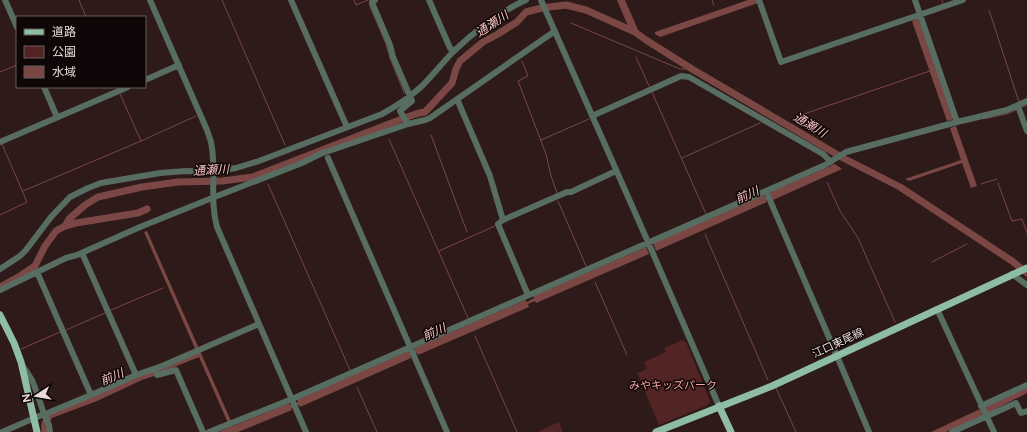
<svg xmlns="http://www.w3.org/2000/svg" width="1027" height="432" viewBox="0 0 1027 432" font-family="Figtree,'Noto Sans JP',sans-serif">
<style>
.green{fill:#522423}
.water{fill:#7b4744}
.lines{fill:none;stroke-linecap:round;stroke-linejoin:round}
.stream{stroke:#7b4744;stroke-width:1}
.river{stroke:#7b4744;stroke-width:7}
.minor{stroke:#576d61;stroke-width:6}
.major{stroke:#8ebda4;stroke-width:7}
.labels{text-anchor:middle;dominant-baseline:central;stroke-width:3;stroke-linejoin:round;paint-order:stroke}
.street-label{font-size:11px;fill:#e9dbda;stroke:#0f0707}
.park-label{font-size:11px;fill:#fca6a2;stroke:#0f0707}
.water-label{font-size:12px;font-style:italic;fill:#f8c3c0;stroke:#0f0707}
</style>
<rect width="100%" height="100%" fill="#2d1a19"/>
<path class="green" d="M682,340L686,342L710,401L708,405L659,425L637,373L647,369L644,362L666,352L664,348Z
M559,422L563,432H537Z"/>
<path class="water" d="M617,0H625L639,32L628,26Z
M748,0H756L758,3L660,37L655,34V32Z
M918,18L954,119L947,121L912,21Z
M956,126L977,186L971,188L962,163L909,181L905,179L961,160L950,128Z
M835,164L842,169L773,200L772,198L766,200L767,202L656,251L653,243L764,195L765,197L770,195V192Z
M147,231L231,421L228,423L199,357L172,368L159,372V370L197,353L144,232Z
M646,247L649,254L536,303L535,301L528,304L529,307L418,355L417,353L410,356L411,358L300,407L299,405L291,408L292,410L238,432H218L230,427V426H233L289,403L290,405L298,402L297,399L408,351L409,353L415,350V348L525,300L527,302L534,298L533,296Z
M1027,387V393L988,413H982L983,415L946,432H931L980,409L981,411L985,407Z"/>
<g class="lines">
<path class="stream" d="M79,0L86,17
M222,0L285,145
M354,0L356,5L368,0
M712,0L714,6
M942,0L943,3
M369,4L386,44L390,58L404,93
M989,10L1019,102
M571,23L680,69H692
M633,28L635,32
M636,57L649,86
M522,61L528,76L518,81L546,154L551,176L557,193
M0,72L17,65
M652,92L706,214
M1022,107L1027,105
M795,117L930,71
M983,119L1007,114L1016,110
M431,135L467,232
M389,139L468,318
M541,140L589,119
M141,141L196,116
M682,158L760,123
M827,182L840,211L858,238L895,322
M998,183L1012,221L1022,219L1027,233
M268,184L350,370
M981,184L997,179
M23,191L141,141L120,94
M558,201L586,266
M0,215L27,202L2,144
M705,234L768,380
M439,251L495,226
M932,262L967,244
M595,282L627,355
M111,310L163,288
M66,330L105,313
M475,336L517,432
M21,349L60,332
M357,387L377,432
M776,388L796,432"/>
<path class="river" d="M65,226L76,223L138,213L147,209
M0,287L20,276L35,266L45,246L56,231L65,226L69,219L85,205L98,197L142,187L178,182L222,181L253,177L407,117L419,113L425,112L452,83L456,69L460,61L483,42L498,34L517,22L526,12L542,8L566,5L586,10L635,32L646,40L692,69L843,158L900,187L1012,261L1027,273
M45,432C44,424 45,421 50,415L95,398L140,377L162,370"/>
<path class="minor" d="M5,0L17,27
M150,0L207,130C208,134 210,138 211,142C217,170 209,198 217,227L306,432
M291,0L347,127
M375,0L372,2L373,5L390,45L393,57L412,101L400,111L408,124
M429,0L450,48L453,52
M541,0L648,242L719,406
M759,0L781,62L963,0
M915,0L957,122
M145,80L179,65
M44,87L57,117
M457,99L490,176L503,220
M1018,106L1027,131
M592,116L681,76L689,77L823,154L831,162
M0,142L128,87
M328,158L447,432
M766,191L837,356L869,432
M82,253L136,375
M0,269L20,256L26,250L51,217L70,197L88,188L101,183L160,173L186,171L213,172L236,168L259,161L382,114C397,106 410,97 422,86C433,75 443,62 454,51C475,31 499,12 526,0
M37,272L91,395
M1012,274L1027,285
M0,290L66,258L77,255L140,227L212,198L302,163L320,154L408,124L425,120L430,118L555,31
M528,295L498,224L503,220L567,192H571L616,171
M937,309L994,432
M23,366L32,380L37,393L44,414L49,425L50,432
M155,369L157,375L176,370L203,432
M981,406L1027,385
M45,415L50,412L91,395L136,375L162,366L259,324
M2,432L44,414
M209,432L292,399L766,191L825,165L846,152L957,122L1007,110L1027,101
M952,432L1016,403L1021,413L1027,411"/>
<path class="major" d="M0,315L14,343L21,362L37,432
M719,406L731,432
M656,432L772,386L1027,268"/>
</g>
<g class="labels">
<g class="street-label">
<text transform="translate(838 343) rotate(-25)">江口東尾線</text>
</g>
<g class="park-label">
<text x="673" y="385">みやキッズパーク</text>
</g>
<g class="water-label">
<text transform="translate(492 24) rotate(-33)">通瀬川</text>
<text transform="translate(810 125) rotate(31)">通瀬川</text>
<text transform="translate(211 170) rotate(-3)">通瀬川</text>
<text transform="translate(747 195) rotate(-24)">前川</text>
<text transform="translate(434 332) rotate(-24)">前川</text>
<text transform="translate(112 377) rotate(-23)">前川</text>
</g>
</g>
<rect x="16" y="16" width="130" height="72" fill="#0f0707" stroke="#665c5b"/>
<rect x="24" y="29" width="20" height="6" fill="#8ebda4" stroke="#665c5b"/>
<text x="52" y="36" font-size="12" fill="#e9dbda">道路</text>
<rect x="24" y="46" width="20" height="12" fill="#522423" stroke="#665c5b"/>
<text x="52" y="56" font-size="12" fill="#e9dbda">公園</text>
<rect x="24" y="66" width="20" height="12" fill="#7b4744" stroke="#665c5b"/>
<text x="52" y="76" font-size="12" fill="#e9dbda">水域</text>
<g transform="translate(36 396) rotate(258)" stroke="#0f0707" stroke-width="3" paint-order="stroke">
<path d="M0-3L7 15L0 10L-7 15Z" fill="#e9dbda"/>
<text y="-6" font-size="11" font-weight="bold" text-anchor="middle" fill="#e9dbda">N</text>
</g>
</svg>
